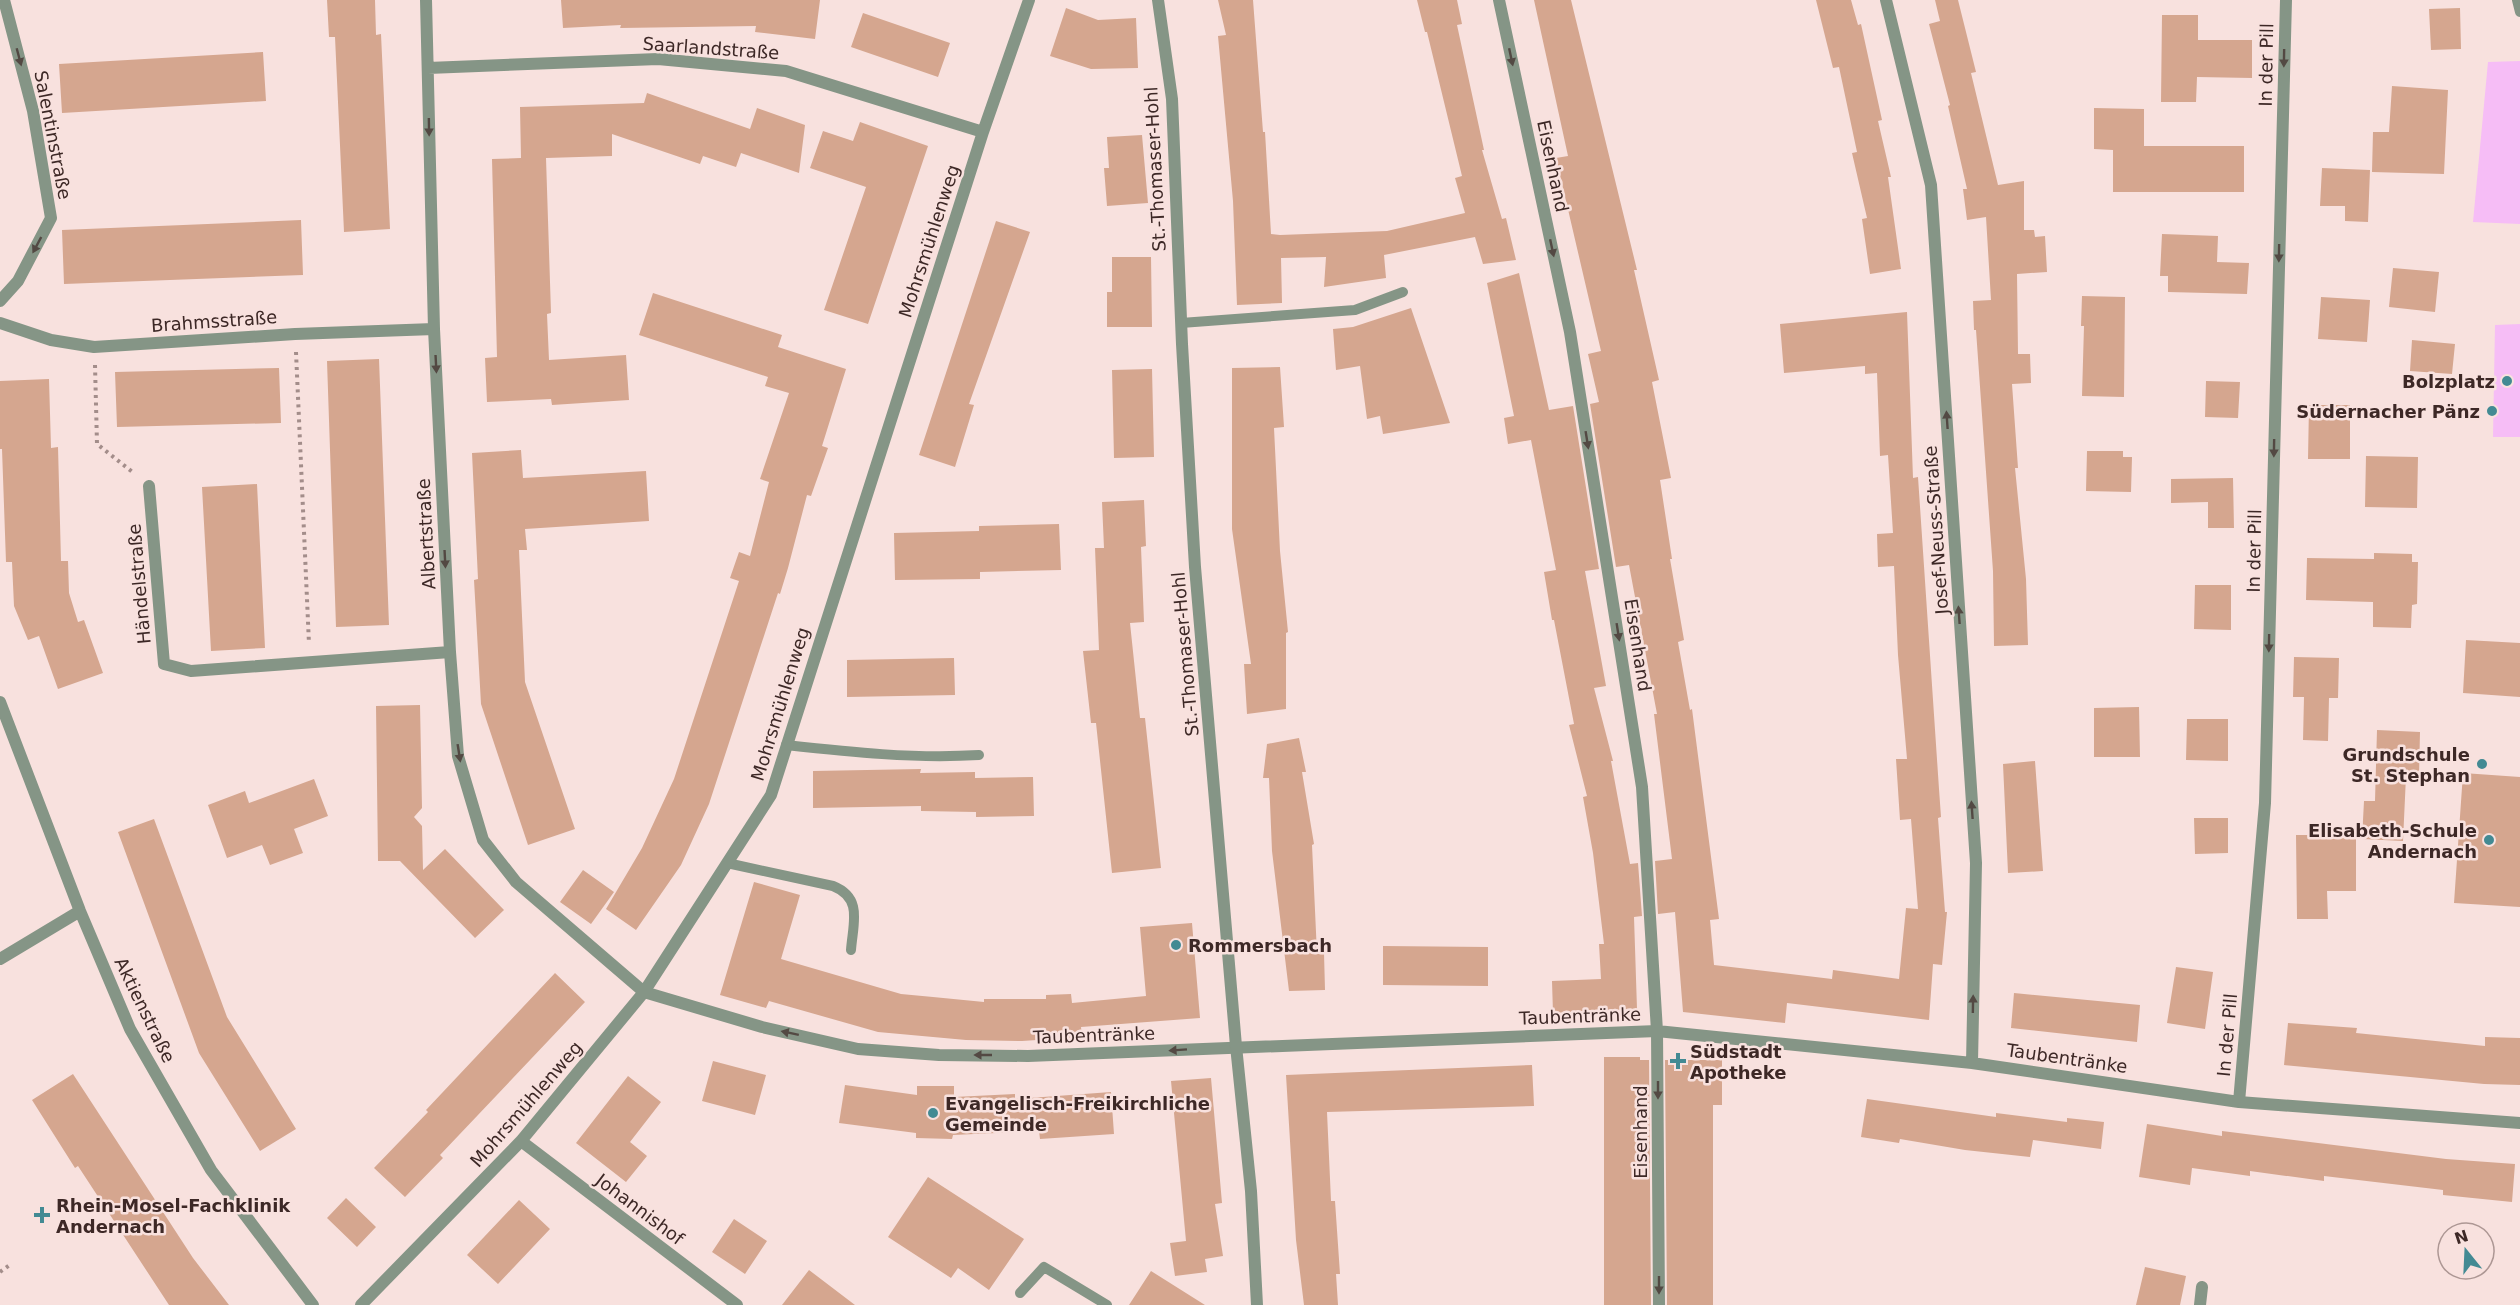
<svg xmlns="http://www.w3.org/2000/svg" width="2520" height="1305" viewBox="0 0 2520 1305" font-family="'DejaVu Sans',sans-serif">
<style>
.green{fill:#f6bdf6}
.building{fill:#d5a68f}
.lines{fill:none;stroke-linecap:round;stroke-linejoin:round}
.path{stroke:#a38d8a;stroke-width:4;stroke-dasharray:3 4.5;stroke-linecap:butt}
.service{stroke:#859586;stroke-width:10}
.minor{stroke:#859586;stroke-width:12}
.tertiary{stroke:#859586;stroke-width:12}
.oneway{fill:#534943}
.poi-dot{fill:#438a93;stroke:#f8e1de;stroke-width:2}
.labels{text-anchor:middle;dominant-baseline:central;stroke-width:5;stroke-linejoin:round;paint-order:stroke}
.street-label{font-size:18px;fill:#3d2826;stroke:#f8e1de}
.poi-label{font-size:18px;font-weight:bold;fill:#3d2826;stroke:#f8e1de;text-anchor:end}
</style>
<rect width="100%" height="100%" fill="#f8e1de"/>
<path class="green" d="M2520,61V224L2473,222L2488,62Z
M2520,324V437H2493L2495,325Z"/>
<path class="building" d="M327,0H375L376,35L381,34L390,229L344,232L335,37H329Z
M561,0H820L815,39L755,32L756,26L620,28L621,25L563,28Z
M1218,0H1253L1263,132H1265L1271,234L1280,235L1387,231L1465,213L1455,178L1462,176L1427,32H1425L1417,0H1457L1462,24L1457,25L1484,150H1482L1502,219L1506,218L1516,260L1483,264L1475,237L1384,255L1386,278L1324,287L1326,257L1281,258L1282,303L1237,305L1233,201L1218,36L1226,35Z
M1534,0H1571L1637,270H1634L1659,380L1652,382L1671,478L1660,480L1672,559H1670L1684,640L1678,642L1690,710L1692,709L1719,919L1710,920L1714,965L1832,979L1833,970L1899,979L1906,908L1918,909L1911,819L1900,820L1896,759H1907L1898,655L1894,566L1878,567L1877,534L1893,533L1888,455L1880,456L1877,373L1865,374V366L1784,373L1780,324L1907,312L1913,478L1918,477L1939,789L1941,817L1938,818L1945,912H1947L1942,965L1933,964L1929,1020L1787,1003L1785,1023L1683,1012L1675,912L1658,914L1655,861L1672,859L1654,714H1657L1629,565L1616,567L1590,404L1599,402L1588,354L1601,351L1556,158L1568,156Z
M1816,0H1851L1858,25L1861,24L1882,120L1878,121L1891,177H1888L1901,269L1870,274L1862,219L1867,218L1852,153L1857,152L1839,67L1833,68Z
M1935,0H1958L1976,72L1971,73L1998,185L2024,181V230H2034L2035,237L2045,236L2047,272L2017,274L2018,354H2030L2031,383L2012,384L2018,468H2015L2026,579L2028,645L1994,646L1993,571L1976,330H1974L1973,301L1991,300L1986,217L1967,220L1963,189H1967L1948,106L1950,105L1929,24L1940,21Z
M1066,8L1098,20L1136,18L1138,68L1091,69L1050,56Z
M2460,8L2461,49L2431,50L2429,9Z
M863,13L950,43L938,77L851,47Z
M2162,15H2198V40H2252V78L2197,77L2196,102H2161Z
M263,52L266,101L62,113L59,64Z
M2392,86L2448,90L2444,174L2372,172L2373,132H2389Z
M647,93L750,129L757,108L805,125L799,173L741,153L736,167L703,156L700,164L612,134V156L546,158L551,313L547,314L549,360L626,355L629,400L552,405L551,399L487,402L485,358L497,357L492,159L521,158L520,107L644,103Z
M2094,108L2144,109V146H2244V192H2113V150L2094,149Z
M860,122L928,146L868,324L824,310L866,187L810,168L823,131L853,141Z
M1142,135L1148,203L1107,206L1104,168H1109L1107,137Z
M2322,168L2370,170L2368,222L2345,221V206H2320Z
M301,220L303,275L64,284L62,230Z
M996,221L1030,232L969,404L974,405L955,467L919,455Z
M2162,234L2218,236L2217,262L2249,263L2247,294L2168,292V276H2160Z
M1112,257H1151L1152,327H1107V292H1112Z
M2393,268L2439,272L2435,312L2389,307Z
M1519,273L1549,410L1573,406L1599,569L1585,571L1606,686L1594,688L1613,761H1611L1630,864L1638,863L1642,916L1634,917L1637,1009L1553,1013L1552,981L1601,979L1599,944H1604L1593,853L1583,797L1587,796L1569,725L1574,724L1554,620H1552L1544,572L1556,570L1531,440L1508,444L1504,418L1514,416L1487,283Z
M653,293L782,335L778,347L846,369L822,446L828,448L811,496L807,495L788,568L780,594L778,593L709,804L681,865L636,930L606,909L642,848L674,779L739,581L730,578L739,552L750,556L769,482L760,479L789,393L765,386L768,377L639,335Z
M2082,296L2125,297L2124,397L2082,396L2084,326H2081Z
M2321,297L2370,300L2367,342L2318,339Z
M1411,308L1450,423L1383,434L1380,416L1367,419L1360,366L1336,370L1333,329L1353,327Z
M2412,340L2455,344L2452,374L2410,371Z
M379,359L389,625L336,627L327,361Z
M1280,367L1284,427L1274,428L1280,551L1288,632L1286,633V709L1247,714L1244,664H1251L1232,529V368Z
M279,368L281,423L117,427L115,372Z
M1152,369L1154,457L1114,458L1112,370Z
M49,379L51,448L58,447L61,561H68L69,593L78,622L84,620L103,673L58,689L39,636L28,640L14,606L12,562H6L2,449H0V381Z
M2206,381L2240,382L2238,418L2205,417Z
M2309,405H2350V459H2308Z
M521,450L523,478L646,471L649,521L525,529L527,550H519L525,682L575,829L528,845L481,704L474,580L478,579L472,453Z
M2087,451H2123V457H2132L2131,492L2086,491Z
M2366,456L2418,457L2417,508L2365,507Z
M2233,478L2234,528H2208V502L2171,503V479Z
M257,484L265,648L211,651L202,487Z
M1144,500L1146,546L1141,547L1144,622L1130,623L1140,718H1145L1161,868L1112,873L1096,723H1091L1083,651L1099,650L1095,548H1104L1102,502Z
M1059,524L1061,570L980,572V579L895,580L894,533L979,531V526Z
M2374,553L2412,554V562H2418L2417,604L2412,605L2411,628L2373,627V602L2306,600L2307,558L2374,559Z
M2195,585H2231V630L2194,629Z
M2466,640L2520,643V697L2463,693Z
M2294,657L2339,658L2338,698H2329L2328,741L2303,740L2304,697H2293Z
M954,658L955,695L847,697V660Z
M420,705L422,808L414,817L422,826L423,870L445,849L504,910L475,938L400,861H378L376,706Z
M2139,707L2140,757H2094V708Z
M2187,719H2228V761L2186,760Z
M2377,730L2420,732L2419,776H2406L2403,841L2362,839L2364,801H2375Z
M1299,738L1306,772H1302L1314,844L1312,845L1317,954L1324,953L1325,990L1289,991L1272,851L1269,778H1263L1267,744Z
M2035,761L2043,871L2008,873L2003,764Z
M921,769L920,773L975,772V778L1033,777L1034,816L976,817V812L921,811V806L813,808V771Z
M2463,773L2520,777V907L2454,903Z
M314,779L328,816L294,829L303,853L270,865L262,845L227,858L208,805L245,791L249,803Z
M2194,818H2228V853L2195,854Z
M154,819L227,1017L296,1129L260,1151L199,1053L118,832Z
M2296,835H2356V891H2327L2328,919H2297Z
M583,870L614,892L591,924L560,902Z
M754,882L800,895L781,959L901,994L933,997L984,1002V999H1046V995L1071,994L1072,1003L1146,996L1140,927L1192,923L1200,1018L1081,1027L1082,1037L1022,1041L966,1040L878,1032L769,1001L766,1008L720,995Z
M1383,946L1488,947V986L1383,985Z
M2176,967L2213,972L2205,1029L2167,1023Z
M555,973L585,1002L440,1155L443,1158L405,1197L374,1168L428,1112L426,1110Z
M2014,993L2140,1005L2137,1042L2011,1028Z
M2288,1023L2357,1028L2356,1033L2485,1046V1037L2520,1038V1085L2484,1084L2284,1065Z
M1604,1057H1640V1060H1649L1651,1305H1604Z
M1665,1060H1722V1105H1713V1305H1667Z
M713,1061L766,1075L755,1115L702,1101Z
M1532,1065L1534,1106L1327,1112L1331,1201H1335L1340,1274H1336L1338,1305H1304L1296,1240L1286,1075Z
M73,1074L193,1258L229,1305H169L78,1166L75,1168L32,1100Z
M628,1076L661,1102L630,1142L647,1156L626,1182L576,1143Z
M1211,1078L1222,1203L1215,1204L1223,1256L1205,1259L1207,1272L1175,1276L1170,1243L1186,1241L1171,1081Z
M845,1085L917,1095V1086H954V1097L1015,1094V1099L1111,1092L1114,1134L1040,1139L1039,1131L953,1135L952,1139L916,1138V1133L839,1123Z
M1867,1099L1996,1117V1113L2067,1122V1118L2104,1122L2101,1149L2033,1140L2030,1157L1965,1150L1900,1139L1899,1143L1861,1137Z
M2147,1124L2222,1136V1131L2446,1159L2515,1164L2512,1202L2443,1195V1190L2324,1176V1181L2250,1171V1176L2192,1168L2190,1185L2139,1177Z
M928,1177L1024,1239L989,1290L958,1268L951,1278L888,1237Z
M346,1198L376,1227L357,1247L327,1218Z
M519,1200L550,1229L498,1284L467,1255Z
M734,1219L767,1241L745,1274L712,1252Z
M2145,1267L2186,1276L2180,1305H2136Z
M809,1270L855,1305H782Z
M1151,1271L1205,1305H1129Z"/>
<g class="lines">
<path class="path" d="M296,352L309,644
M95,365L97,444L135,474
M0,1272L11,1264"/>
<path class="service" d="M2517,0L2520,12
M1181,323L1355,310L1403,292
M786,745C850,752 914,759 979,755
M727,863L833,886C863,898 853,923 851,950
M1020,1293L1044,1267L1107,1305"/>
<path class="minor" d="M426,0L434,329L450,652L458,756L483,840L516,882L644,992L762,1027L858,1049L939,1055L1028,1056L1657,1031L1972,1063L2239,1102L2520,1123
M1499,0L1570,332L1642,787L1657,1031L1659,1305
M1886,0L1931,185L1976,863L1972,1063
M428,68L658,59L786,71L983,132
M0,301L18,281L51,218L33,111L4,0
M0,323L51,340L94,347L295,334L434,329
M149,486L164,664L191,671L450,652
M2239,1102L2265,803L2286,0
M521,1141L737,1305
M361,1305L521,1141L644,992L771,795L983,132L1029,0
M2200,1305L2202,1287"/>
<path class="tertiary" d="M1158,0L1172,99L1182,344L1195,567L1236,1046L1251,1191L1257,1305
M0,702L80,911L130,1029L211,1170L313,1305
M0,959L80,911"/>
</g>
<defs><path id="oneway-solid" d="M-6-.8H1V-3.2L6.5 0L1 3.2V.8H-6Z" transform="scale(1.5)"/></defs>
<g class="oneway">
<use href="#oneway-solid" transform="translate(19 57) rotate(75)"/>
<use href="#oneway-solid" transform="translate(1511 57) rotate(78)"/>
<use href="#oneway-solid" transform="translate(2284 58) rotate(91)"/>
<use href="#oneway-solid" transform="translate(429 127) rotate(89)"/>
<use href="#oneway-solid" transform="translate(37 245) rotate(118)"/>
<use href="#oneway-solid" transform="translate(1552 248) rotate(78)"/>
<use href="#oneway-solid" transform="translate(2279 253) rotate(91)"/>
<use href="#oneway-solid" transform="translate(436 364) rotate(87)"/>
<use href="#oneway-solid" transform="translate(1947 420) rotate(-94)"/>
<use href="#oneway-solid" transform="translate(1587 440) rotate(81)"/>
<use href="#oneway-solid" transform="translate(2274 448) rotate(91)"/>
<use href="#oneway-solid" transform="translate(445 559) rotate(87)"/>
<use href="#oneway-solid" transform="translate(1959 615) rotate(-94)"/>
<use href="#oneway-solid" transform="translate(1618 632) rotate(81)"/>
<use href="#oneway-solid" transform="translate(2269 643) rotate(91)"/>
<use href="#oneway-solid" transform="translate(459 753) rotate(81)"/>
<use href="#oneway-solid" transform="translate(1972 810) rotate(-94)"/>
<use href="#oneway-solid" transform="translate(1973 1004) rotate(-89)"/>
<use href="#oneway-solid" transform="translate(790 1033) rotate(-168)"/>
<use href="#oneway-solid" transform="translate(1178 1050) rotate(176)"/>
<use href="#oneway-solid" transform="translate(983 1055) rotate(-180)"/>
<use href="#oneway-solid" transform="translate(1658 1090) rotate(90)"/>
<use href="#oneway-solid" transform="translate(1659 1285) rotate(90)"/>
</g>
<g class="poi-dot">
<circle cx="2507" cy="381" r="6"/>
<circle cx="2492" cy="411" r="6"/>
<circle cx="2482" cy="764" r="6"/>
<circle cx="2489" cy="840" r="6"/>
<circle cx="1176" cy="945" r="6"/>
<path d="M1675 1052h6v6h6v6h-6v6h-6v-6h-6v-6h6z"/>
<circle cx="933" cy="1113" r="6"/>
<path d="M39 1206h6v6h6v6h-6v6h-6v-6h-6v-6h6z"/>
</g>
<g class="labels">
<g class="street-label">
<text transform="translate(711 48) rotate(4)">Saarlandstraße</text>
<text transform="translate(2266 65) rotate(-89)">In der Pill</text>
<text transform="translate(53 135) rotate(79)">Salentinstraße</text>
<text transform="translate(1553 166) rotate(78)">Eisenhand</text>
<text transform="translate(1155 169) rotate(-93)">St.-Thomaser-Hohl</text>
<text transform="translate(929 241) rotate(-72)">Mohrsmühlenweg</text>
<text transform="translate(214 321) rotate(-4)">Brahmsstraße</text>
<text transform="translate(1936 530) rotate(-94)">Josef-Neuss-Straße</text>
<text transform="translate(426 534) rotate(-93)">Albertstraße</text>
<text transform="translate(2254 551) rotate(-89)">In der Pill</text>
<text transform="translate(139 584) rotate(-95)">Händelstraße</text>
<text transform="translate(1638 645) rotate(81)">Eisenhand</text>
<text transform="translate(1185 654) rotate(-95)">St.-Thomaser-Hohl</text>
<text transform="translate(780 704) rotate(-73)">Mohrsmühlenweg</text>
<text transform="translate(145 1010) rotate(64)">Aktienstraße</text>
<text transform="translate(1580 1016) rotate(-2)">Taubentränke</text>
<text transform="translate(1094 1035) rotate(-2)">Taubentränke</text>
<text transform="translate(2227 1035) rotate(-85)">In der Pill</text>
<text transform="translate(2067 1058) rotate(8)">Taubentränke</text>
<text transform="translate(526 1104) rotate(-49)">Mohrsmühlenweg</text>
<text transform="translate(1640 1132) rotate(-90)">Eisenhand</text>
<text transform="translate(640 1209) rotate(37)">Johannishof</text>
</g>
<g class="poi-label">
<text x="2495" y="381">Bolzplatz</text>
<text x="2480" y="411">Südernacher Pänz</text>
<text x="2470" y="754">Grundschule<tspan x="2470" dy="21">St. Stephan</tspan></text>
<text x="2477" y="830">Elisabeth-Schule<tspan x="2477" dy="21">Andernach</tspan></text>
<text x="1188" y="945" text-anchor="start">Rommersbach</text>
<text x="1690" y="1051" text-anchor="start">Südstadt<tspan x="1690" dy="21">Apotheke</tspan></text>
<text x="945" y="1103" text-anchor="start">Evangelisch-Freikirchliche<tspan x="945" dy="21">Gemeinde</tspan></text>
<text x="56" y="1205" text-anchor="start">Rhein-Mosel-Fachklinik<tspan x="56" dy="21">Andernach</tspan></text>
</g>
</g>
<g transform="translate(2466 1251) rotate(342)"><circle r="28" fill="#f8e1de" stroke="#ad9794" stroke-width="1.5"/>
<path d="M0-4.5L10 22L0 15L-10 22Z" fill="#438a93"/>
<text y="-9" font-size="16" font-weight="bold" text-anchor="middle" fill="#3d2826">N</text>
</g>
</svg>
